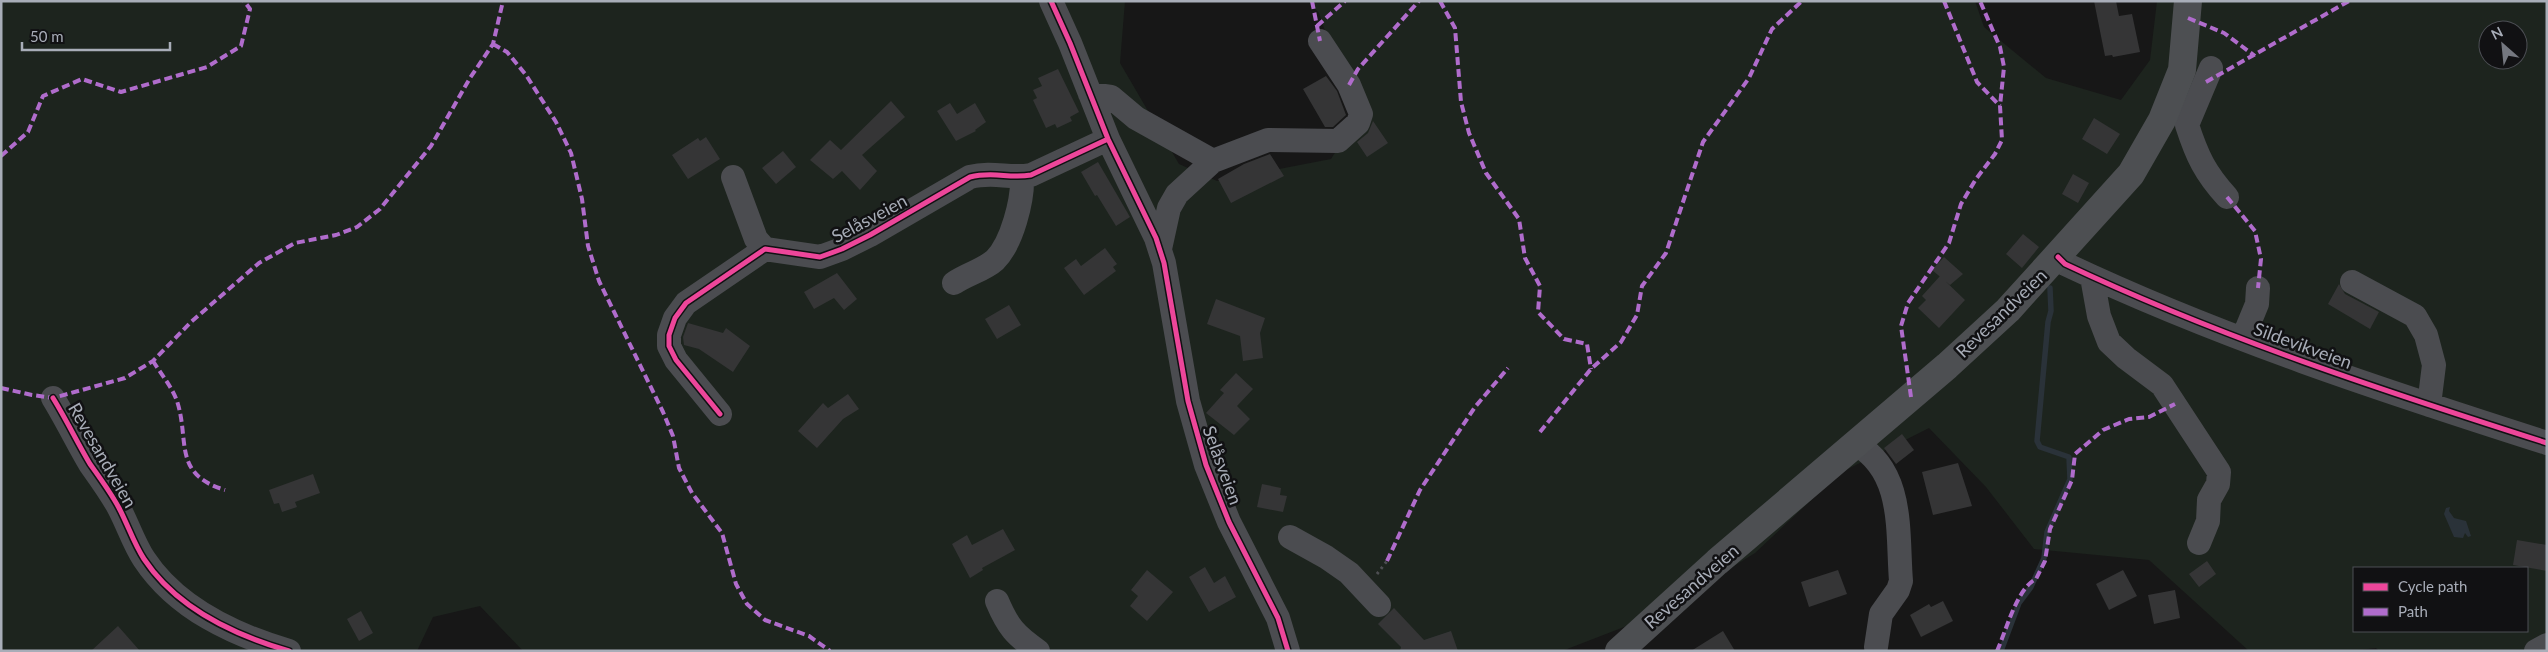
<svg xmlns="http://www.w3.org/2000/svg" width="2548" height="652" viewBox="0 0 2548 652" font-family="Lato,sans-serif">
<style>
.green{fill:#1d241e;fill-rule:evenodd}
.water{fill:#2a3239}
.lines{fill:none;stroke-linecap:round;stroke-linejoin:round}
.stream{stroke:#2a3239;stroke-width:5.5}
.building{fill:#353536}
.path{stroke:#4d4e52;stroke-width:3;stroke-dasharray:2.5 4;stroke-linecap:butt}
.minor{stroke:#4b4c50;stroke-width:24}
.major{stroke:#4d4f52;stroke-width:28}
.quiet{stroke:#b06ccc;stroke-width:4;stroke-dasharray:8 4;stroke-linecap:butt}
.cycleway-casing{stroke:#111113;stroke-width:8}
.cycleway{stroke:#ed469a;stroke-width:5}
.labels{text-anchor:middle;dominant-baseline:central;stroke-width:5;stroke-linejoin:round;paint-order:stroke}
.street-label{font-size:18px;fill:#a8adb8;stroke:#111113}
</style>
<rect width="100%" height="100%" fill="#171717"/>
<path class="green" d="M1,1H1125L1120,63L1179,164L1217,181L1331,159L1355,121L1319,13L1308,1H1975L1984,27L2046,78L2121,100L2150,60L2157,1H2547V651H2379L2376,648L2350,651H2249L2149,560L2034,549L1986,487L1929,428L1840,473L1755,553L1655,615L1562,651H523L480,606L433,617L417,651H1ZM2488,30H2518V60H2488ZM2354,568H2527V631H2354Z"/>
<path class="water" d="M2450,507L2449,511L2454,518L2466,521L2471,536L2468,537L2465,533L2463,538L2454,537L2444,514L2446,508Z"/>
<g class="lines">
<path class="stream" d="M2001,651L2019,603L2031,587L2044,558L2047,532L2070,479L2069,457L2040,447L2037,441L2048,322L2051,311L2050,288"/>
</g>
<path class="building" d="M2094,1H2116L2119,16L2132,14L2140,52L2113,57L2112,55L2105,56Z
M1058,69L1079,112L1070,117L1072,121L1057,128L1055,124L1046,128L1033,100L1037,98L1033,90L1042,86L1038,78Z
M1326,76L1337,91L1346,115L1333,127H1325L1303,89Z
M891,101L905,117L862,155L877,171L860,190L842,171L833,179L810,160L830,140L841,150Z
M950,103L957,114L975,103L986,122L975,130L976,131L956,141L937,111Z
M2094,118L2120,134L2107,154L2082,139Z
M1373,121L1388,143L1367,157L1357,142L1368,133Z
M706,137L720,159L688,179L672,155L698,138L700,141Z
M783,151L796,167L776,184L762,168Z
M1270,154L1284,176L1231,203L1218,179L1244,164Z
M1098,162L1130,217L1116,226L1097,195L1095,196L1081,172Z
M2073,174L2089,183L2078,203L2062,194Z
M2023,234L2039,247L2022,268L2006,254Z
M1105,248L1117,264L1113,267L1116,271L1084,295L1064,268L1076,259L1081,266Z
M1944,257L1963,274L1950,285L1932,270Z
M837,273L857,299L844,310L834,298L814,309L804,292Z
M1940,276L1965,300L1939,328L1918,308L1926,300L1922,296Z
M2339,284L2345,294L2379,312L2370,329L2328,304Z
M1216,299L1265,318L1260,333L1263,358L1243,361L1240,336L1207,324Z
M1009,305L1021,325L997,339L985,319Z
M688,323L723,333L726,328L750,346L733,372L699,349L684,345L683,337Z
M1236,373L1253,389L1237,406L1250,419L1234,435L1206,413L1224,393L1220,390Z
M848,394L859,409L843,419L817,448L798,431L823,403L828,408Z
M1902,434L1914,450L1896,464L1884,448Z
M1958,463L1972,506L1933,515L1922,472Z
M313,474L320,493L295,502L297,507L282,512L279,503L274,504L269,490Z
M1262,484L1281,488L1280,495L1287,496L1283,512L1257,507Z
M1003,529L1015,550L982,568L983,570L970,578L952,544L967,535L972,545Z
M2517,540L2547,545V571L2513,565Z
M2207,561L2216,574L2199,587L2189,574Z
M1205,567L1214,583L1225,576L1236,597L1209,612L1189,577Z
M1147,570L1173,592L1147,621L1130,606L1138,596L1131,590Z
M1838,570L1847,594L1809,607L1801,582Z
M2123,570L2137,596L2109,610L2096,584Z
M2175,590L2180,618L2154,624L2148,595Z
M1943,601L1953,621L1921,637L1910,615L1929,604L1931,607Z
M1394,608L1424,640L1451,631L1458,651H1400L1401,647L1378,624Z
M361,611L373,633L359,641L347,619Z
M118,626L140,651H91Z
M1723,631L1735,651H1691Z"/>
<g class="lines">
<path class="path" d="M1377,574L1387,561"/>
<path class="minor" d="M1051,1L1070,43L1108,139L1156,238L1164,263L1188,401L1206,465L1229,522L1278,618L1288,651
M2211,68L2187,125C2197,156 2205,173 2227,197
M1090,94L1111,97L1136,118L1213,161L1268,140L1338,141L1358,123L1361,114L1349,85L1320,41
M733,177L756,239L765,249
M1160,249L1169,208L1177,194L1213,161
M2058,257L2065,264C2219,337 2384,391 2547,443
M2092,277L2099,316L2109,342L2126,358L2162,385L2219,472L2218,484L2209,500L2208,521L2199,543
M2352,282L2415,316L2426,335L2434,365L2429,405
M954,283C967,274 984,270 995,260C1012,243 1023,200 1022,177
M2243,338L2257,304L2258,288
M53,398C66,419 77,442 90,464C100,478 111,493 119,508C128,525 134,544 144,559C177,609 234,635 289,651
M720,414L676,360L669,346V335L675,318L686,303L765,249L820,257L842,249L870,235L970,177C994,171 1009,179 1031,175L1108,139
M1856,444C1905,472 1897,533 1901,581L1898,590L1881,614L1876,647
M1290,537L1326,557L1349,573L1379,605
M997,601C1008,627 1015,635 1038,651
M2536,651L2547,645"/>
<path class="major" d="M1619,651L1717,562L1947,366L2008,310L2131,174L2162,120L2182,70L2188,1"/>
<path class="quiet" d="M1312,1L1320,41
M1440,1L1455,28L1461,102L1469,133L1486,173L1519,219L1525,258L1540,286L1538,312L1564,339L1587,344L1591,369
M1944,1L1977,82L2000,106
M2188,18L2224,33L2255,56
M1317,26L1345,1
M493,44L507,52L526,75L556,122L571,153L582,199L588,246L599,281L663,412L673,436L679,468L692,493L722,533L736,584L747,604L765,620L809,636L830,651
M2206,82L2349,1
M1349,85L1358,69L1419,1
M1,156L28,132L43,96L82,79L121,92L207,67L241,46L250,9L244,1
M2227,197L2255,231L2261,259L2258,288
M153,361C161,374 172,387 177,401C190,441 172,474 225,490
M1,388L32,395L53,398L125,378L153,361L191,322L259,263L295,243L336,235L357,227L380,209L431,146L470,78L493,44L503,1
M1911,397L1901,326L1908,303L1949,243L1961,204L1976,179L1995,154L2002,140L2000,106L2004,67L2000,47L1980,1
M1540,432L1591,369L1621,342L1637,315L1642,286L1666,253L1703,142L1749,78L1772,29L1802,1
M1387,561L1420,490L1475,407L1508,368
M1997,651C2006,631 2017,588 2036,579L2045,561L2050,529L2072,480L2075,454L2103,430L2129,419L2149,417L2175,404"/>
<defs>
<path id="cycleway" d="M1051,1L1070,43L1108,139L1156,238L1164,263L1188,401L1206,465L1229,522L1278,618L1288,651
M2058,257L2065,264C2219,337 2384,391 2547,443
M53,398C66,419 77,442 90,464C100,478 111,493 119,508C128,525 134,544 144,559C177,609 234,635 289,651
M720,414L676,360L669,346V335L675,318L686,303L765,249L820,257L842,249L870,235L970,177C994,171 1009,179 1031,175L1108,139"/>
</defs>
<use href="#cycleway" class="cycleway-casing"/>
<use href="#cycleway" class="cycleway"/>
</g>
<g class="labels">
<g class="street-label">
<text transform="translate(869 218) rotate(-28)">Selåsveien</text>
<text transform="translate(2001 313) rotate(-44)">Revesandveien</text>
<text transform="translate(2303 345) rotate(20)">Sildevikveien</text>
<text transform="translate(103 455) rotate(60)">Revesandveien</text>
<text transform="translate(1223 465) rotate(70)">Selåsveien</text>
<text transform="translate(1691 586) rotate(-41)">Revesandveien</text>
</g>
</g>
<rect width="2548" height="652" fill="none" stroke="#a8adb8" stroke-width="5"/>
<rect x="2353" y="567" width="175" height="65" fill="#111113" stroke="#4d4f55"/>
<rect x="2363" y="583" width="25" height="8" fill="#ed469a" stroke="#4d4f55"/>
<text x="2398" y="592" font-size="15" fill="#a8adb8">Cycle path</text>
<rect x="2363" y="608" width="25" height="8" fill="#b06ccc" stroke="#4d4f55"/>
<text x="2398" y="617" font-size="15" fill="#a8adb8">Path</text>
<g transform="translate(2503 45) rotate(333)"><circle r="24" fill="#111113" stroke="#4d4f55"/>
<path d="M0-4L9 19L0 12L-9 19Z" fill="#757880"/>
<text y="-8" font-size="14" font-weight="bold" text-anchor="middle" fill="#a8adb8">N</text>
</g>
<path d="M22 42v8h148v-8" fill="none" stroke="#a8adb8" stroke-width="2.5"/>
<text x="30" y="42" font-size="15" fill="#a8adb8" stroke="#111113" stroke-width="4" paint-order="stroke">50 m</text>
</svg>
